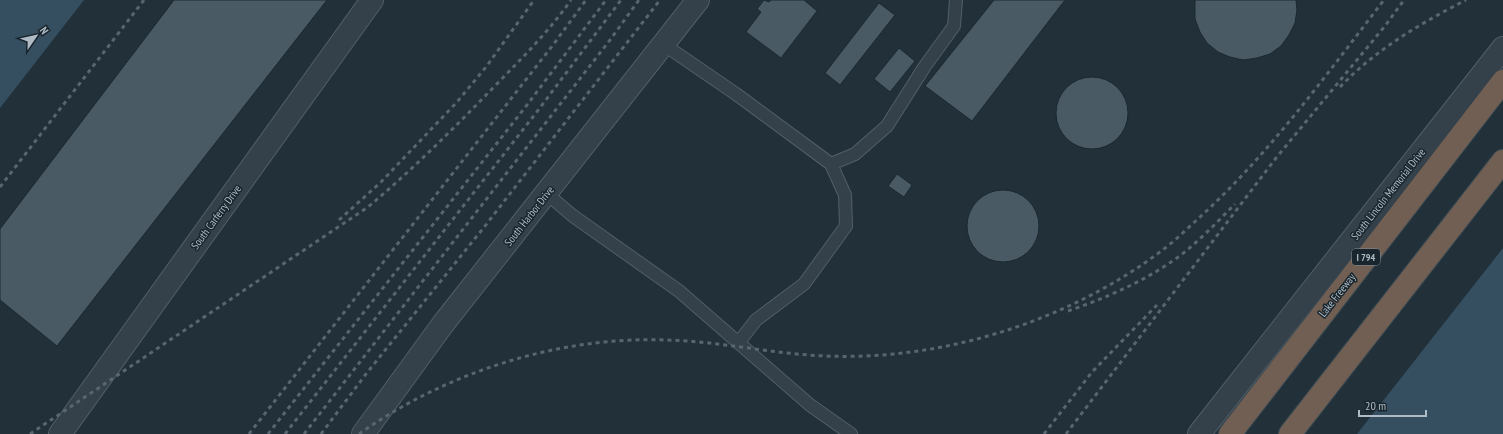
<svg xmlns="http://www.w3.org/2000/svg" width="1503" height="434" viewBox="0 0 1503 434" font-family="'PT Sans Narrow',sans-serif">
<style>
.water{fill:#354f61}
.building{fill:#495a65;stroke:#1c2830}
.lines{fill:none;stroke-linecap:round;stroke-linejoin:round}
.service-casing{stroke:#525f67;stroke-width:14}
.minor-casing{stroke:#525f67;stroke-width:24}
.tertiary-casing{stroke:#525f67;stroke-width:24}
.motorway-casing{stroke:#3f4c54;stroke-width:24}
.service{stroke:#35414a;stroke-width:12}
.minor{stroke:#35414a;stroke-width:22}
.tertiary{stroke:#35414a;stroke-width:22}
.motorway{stroke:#705f52;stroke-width:22}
.rail{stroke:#576671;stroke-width:3;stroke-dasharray:4 4;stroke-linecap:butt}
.labels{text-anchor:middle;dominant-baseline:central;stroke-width:3;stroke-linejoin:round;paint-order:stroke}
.shield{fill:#1a262e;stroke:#828f98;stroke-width:1}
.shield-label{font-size:10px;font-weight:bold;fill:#afbcc6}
.street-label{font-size:11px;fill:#afbcc6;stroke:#1a262e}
</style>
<rect width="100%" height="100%" fill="#213039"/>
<path class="water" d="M0,0H84L0,108Z
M1503,248V434H1357Z"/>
<path class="building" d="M174,0H327L57,346L0,300V229Z
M764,0L769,2L771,0H804L817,11L781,58L746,32L761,12L757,9Z
M994,0H1065L972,121L925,86Z
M1195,0H1296L1297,10L1295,23L1289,35L1281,46L1270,54L1257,58L1243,60L1230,57L1218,52L1207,43L1200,32L1195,19Z
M879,3L895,15L840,85L825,73Z
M899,48L915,61L890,92L874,79Z
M1056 113a36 36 0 1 1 72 0a36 36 0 1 1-72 0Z
M897,174L912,185L904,197L888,186Z
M967 226a36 36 0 1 1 72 0a36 36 0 1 1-72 0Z"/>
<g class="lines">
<defs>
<path id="service" d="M663,44L736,94L831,164L855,154L887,126L925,66L954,26L956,0
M546,193L573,216L679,291L810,405L851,434
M739,342L756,320L804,284L846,226L845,195L831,164"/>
<path id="minor" d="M60,434L372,0
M363,434L443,324L698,0"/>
<path id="tertiary" d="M1199,434L1503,48"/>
<path id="motorway" d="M1230,434L1503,81
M1290,434L1503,161"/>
</defs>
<use href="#service" class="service-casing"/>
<use href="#minor" class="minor-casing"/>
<use href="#tertiary" class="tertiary-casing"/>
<use href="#motorway" class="motorway-casing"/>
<use href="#service" class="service"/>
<use href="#minor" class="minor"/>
<use href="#tertiary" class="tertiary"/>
<use href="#motorway" class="motorway"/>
<path class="rail" d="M1340,87C1375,50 1421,23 1466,0
M0,187L144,0
M339,220L381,182L457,102L486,67L534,0
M1068,311C1103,299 1138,284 1168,264C1192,249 1215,224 1235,204
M30,434L368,207C411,171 451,131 490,91C519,61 547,34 571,0
M249,434L553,45L586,0
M268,434L527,105L606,0
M285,434L536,113L621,0
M304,434L610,40L639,0
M321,434L366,374L485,226L660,0
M359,434C447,372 559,336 666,340C719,341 772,354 826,356C946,361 1075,319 1169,245C1180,236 1190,226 1200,217C1270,153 1326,75 1384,0
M1044,434L1092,372L1157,305
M1066,434L1276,158L1385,26L1404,0"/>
</g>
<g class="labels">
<rect class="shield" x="1352" y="249" width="28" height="16" rx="3"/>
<g class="shield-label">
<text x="1366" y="257">I 794</text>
</g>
<g class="street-label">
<text transform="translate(1388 194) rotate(-52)">South Lincoln Memorial Drive</text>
<text transform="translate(529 216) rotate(-52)">South Harbor Drive</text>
<text transform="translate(216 217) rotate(-54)">South Carferry Drive</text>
<text transform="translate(1337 295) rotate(-52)">Lake Freeway</text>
</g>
</g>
<g transform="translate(36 36) rotate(56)" stroke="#1a262e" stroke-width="3" paint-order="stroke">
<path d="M0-3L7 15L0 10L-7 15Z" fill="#afbcc6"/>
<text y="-6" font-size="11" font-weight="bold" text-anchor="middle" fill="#afbcc6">N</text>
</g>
<path d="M1359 410v6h67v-6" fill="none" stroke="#afbcc6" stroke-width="2"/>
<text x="1365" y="410" font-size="12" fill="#afbcc6" stroke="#1a262e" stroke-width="3" paint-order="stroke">20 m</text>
</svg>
